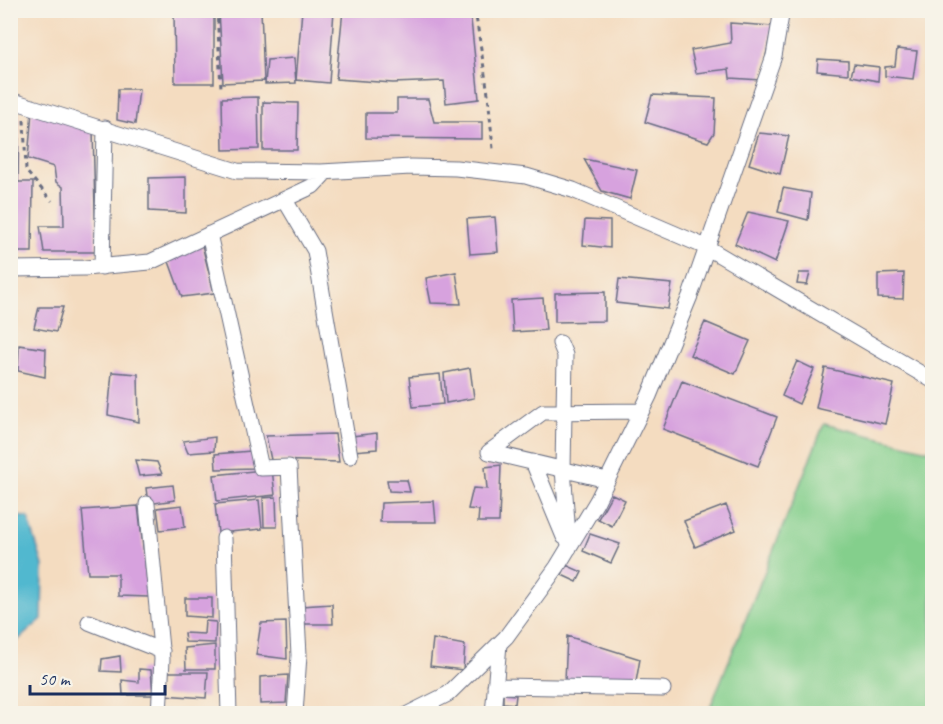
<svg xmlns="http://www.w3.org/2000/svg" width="943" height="724" viewBox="0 0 943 724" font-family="Caveat,sans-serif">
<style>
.green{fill:#84cf8c;stroke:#507f75;stroke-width:1.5}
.water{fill:#51b8cf;stroke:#367496;stroke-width:1.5}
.building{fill:#d7a2de}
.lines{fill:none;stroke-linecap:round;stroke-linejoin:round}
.minor-casing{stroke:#676c80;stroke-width:17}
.path{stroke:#676c80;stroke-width:3;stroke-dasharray:4.5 4.5;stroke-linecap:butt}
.minor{stroke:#fff;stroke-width:15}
</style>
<rect width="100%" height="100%" fill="#f7f3e8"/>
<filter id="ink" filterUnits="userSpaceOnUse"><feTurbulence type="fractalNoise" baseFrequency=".0167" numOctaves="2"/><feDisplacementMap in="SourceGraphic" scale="12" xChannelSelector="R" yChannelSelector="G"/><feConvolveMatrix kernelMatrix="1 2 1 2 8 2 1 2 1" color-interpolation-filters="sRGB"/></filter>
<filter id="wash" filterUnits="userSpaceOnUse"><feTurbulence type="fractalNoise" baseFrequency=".008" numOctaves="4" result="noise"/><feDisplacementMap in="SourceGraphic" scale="24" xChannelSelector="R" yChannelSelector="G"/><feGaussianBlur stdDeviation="1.35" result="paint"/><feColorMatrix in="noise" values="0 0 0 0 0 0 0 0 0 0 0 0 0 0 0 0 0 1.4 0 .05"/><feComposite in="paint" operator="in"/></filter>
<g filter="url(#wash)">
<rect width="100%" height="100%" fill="#f4dcc0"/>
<path class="green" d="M824,424L932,451V713H708Z"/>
<path class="water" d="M11,516L28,517L43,565L42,619L11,646Z"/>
<g id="blocks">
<path class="building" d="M174,10H214V83H175Z
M219,10H261L264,81L223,83Z
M302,10H334L329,83L296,80Z
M343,10H470L479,99L446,103L444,81L393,83L336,79Z
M730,23L772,26L761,80L730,78L729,69L696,73L691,50L731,43Z
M897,49L917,51L913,79L885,76V67L895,66Z
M294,58L296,83L265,84L267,60Z
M818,59L848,61V74L817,71Z
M854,64L879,67L878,81L851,76Z
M118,89H139L135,124L117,120Z
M652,95L716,98L714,133L708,142L645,122Z
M258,97L259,149L223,150L222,98Z
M397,99H428L434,122H482V139L366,138V113H397Z
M263,102L298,103L297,150H263Z
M32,111L93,129L96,252H44L40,226H64L63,187L56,182L54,167L28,159Z
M10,114H19L18,182H33L32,252H10Z
M759,133L789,136L780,174L749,164Z
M584,159L637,170L630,199L602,191Z
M186,177V213L149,211V178Z
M783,188L811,193L808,220L778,212Z
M748,212L789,221L775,263L735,244Z
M495,217L498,252L470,254L467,219Z
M585,220L610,221V248L583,245Z
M202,245L214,293L182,297L168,259Z
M456,272L461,304L431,303L426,278Z
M799,273H810L807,285L797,284Z
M904,273L903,299L878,298V274Z
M619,279L672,284L668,309L616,303Z
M605,292V321L555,322V293Z
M543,298L546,330L513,332L511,300Z
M39,307H63L56,332L34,328Z
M705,322L750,341L735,374L690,355Z
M19,345L46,349L45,377L18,371Z
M797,361L814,369L799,404L782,396Z
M470,368L474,398L446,403L444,373Z
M825,368L894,384L885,424L816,408Z
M112,372L138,374L139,422L108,415Z
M440,374L443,404L413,407L409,377Z
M682,381L777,417L758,466L663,429Z
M377,433V449L353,451L352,436Z
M335,434L339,462L271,460L266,436Z
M215,437L214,451L188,453L183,441Z
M251,451L255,468L216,469L215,454Z
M135,460L157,462L162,474L139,476Z
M501,465L499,522H478L479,510L468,509L473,488L487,489L485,467Z
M272,469L275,495L217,501L214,475Z
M387,480H407L410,492L389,491Z
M173,485L175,500L148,504L146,488Z
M612,494L625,500L612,526L598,519Z
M276,497L277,527H264L263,498Z
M259,500L262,529L218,533L215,504Z
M434,501L436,522H380L381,503Z
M182,505L185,527L160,530L157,508Z
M726,505L736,530L695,547L684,521Z
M138,506L149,597L118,596V574H88L82,510Z
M590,534L620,544L611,563L583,551Z
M566,565L582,572L577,582L562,575Z
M185,598H212V618L185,616Z
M332,604L333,624H303L301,606Z
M205,621L216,622L215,643L185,642L184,633L204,634Z
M286,622L287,659L256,655L261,623Z
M567,636L640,659L636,682L565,681Z
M433,639L465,645L463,670L430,666Z
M215,645V669H186L185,648Z
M120,656L121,672L101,671L102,659Z
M139,669L151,670L153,695H123L122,680L139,682Z
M166,672H208L206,698L163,695Z
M288,675L286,703L260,704V677Z
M503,694L516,695L515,704L503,703Z"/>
</g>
</g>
<g filter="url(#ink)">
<use href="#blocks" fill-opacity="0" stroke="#676c80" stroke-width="1.5"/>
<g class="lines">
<defs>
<path id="minor" d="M10,100L237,171L321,172L411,167L456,168L526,176L573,190L706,247L932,380
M285,200L315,251L350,456
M209,234L261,468L289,467L299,655L295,714
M102,267L105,128
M10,269L85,268L150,262L313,186L326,172
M560,343L565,355L563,469L569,548
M489,452L543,412L641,411
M489,452L607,480
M533,462L564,537
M147,504L162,659L159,714
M224,538L229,714
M89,622L162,651
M495,686L663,689
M408,714L448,694L506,637L557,567L597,501L649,396L690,296L774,56L782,10
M493,714L499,644"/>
</defs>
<use href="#minor" class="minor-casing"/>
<path class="path" d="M217,10L221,88
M475,10L488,94L493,149
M24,120L26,171L52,201"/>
<use href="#minor" class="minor"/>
</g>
</g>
<rect width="943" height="724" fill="none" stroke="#f7f3e8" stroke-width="36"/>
<path d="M30 685v9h135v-9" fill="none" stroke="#1b2f5e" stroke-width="3"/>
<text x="39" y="685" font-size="18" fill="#1b2f5e" stroke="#f7f3e8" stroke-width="4.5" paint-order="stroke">50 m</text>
</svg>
